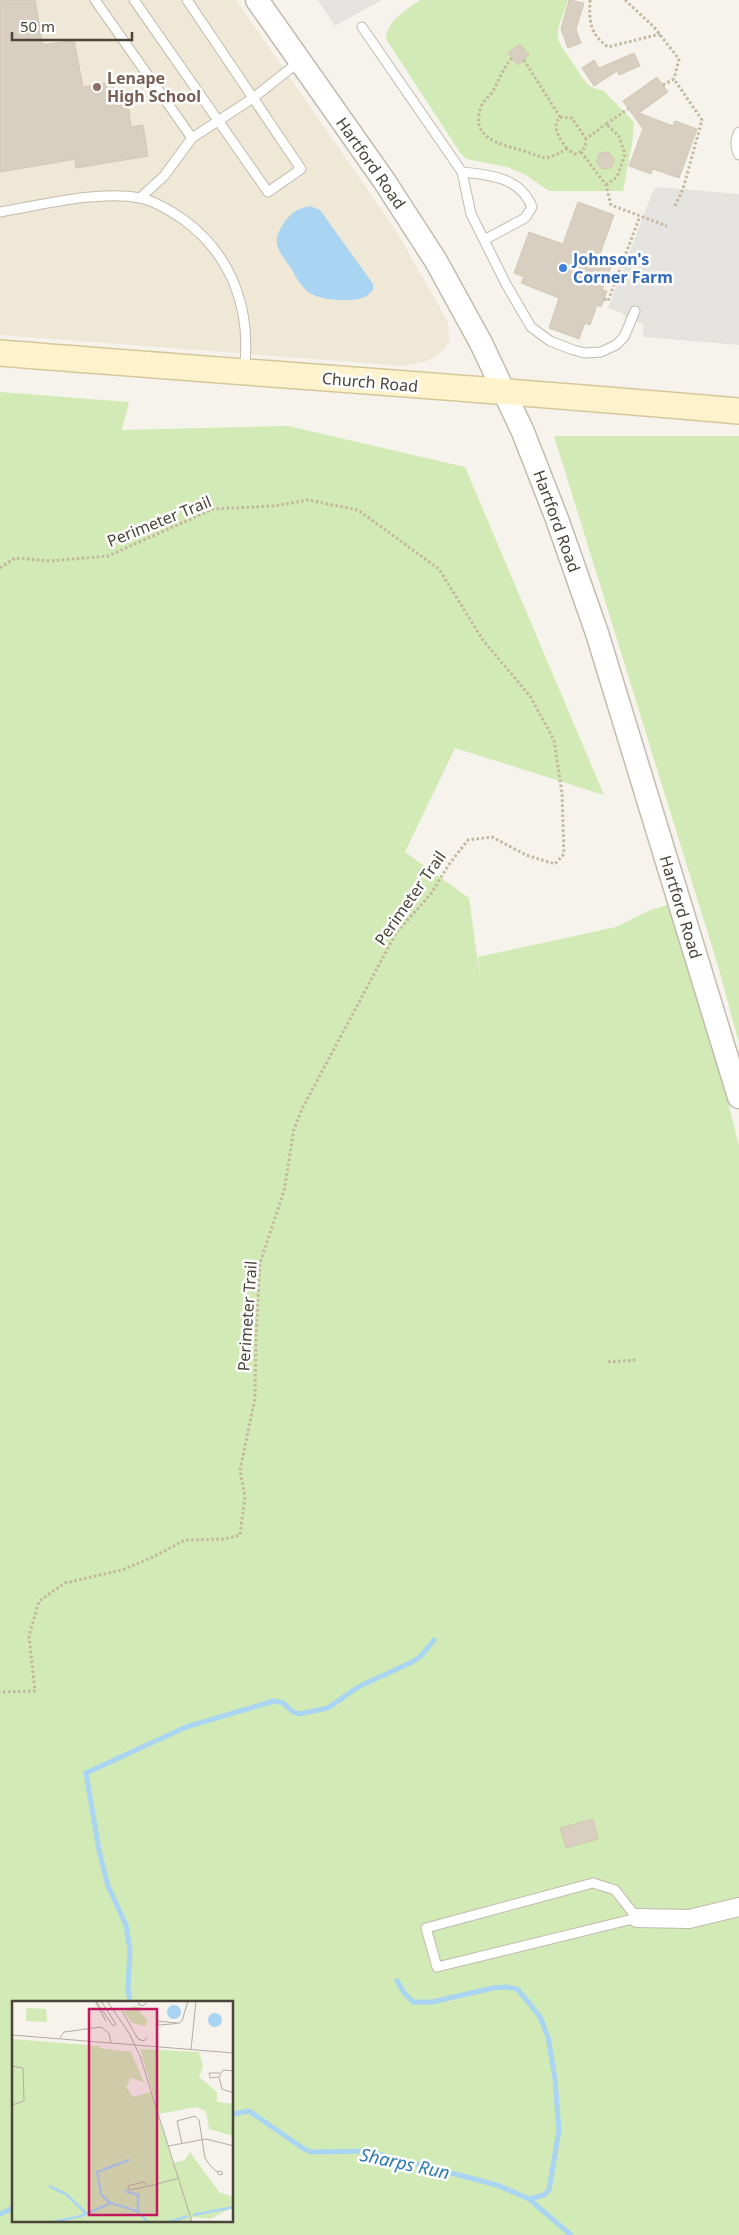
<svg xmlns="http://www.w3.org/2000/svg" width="739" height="2235" viewBox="0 0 739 2235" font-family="'Noto Sans',sans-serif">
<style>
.education{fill:#efe8d6}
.green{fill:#d2eab5;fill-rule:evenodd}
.parking{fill:#e5e3e0}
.water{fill:#a9d4f2}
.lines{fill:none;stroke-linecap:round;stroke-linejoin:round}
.stream{stroke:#a9d4f2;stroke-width:5}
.building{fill:#d8cfc1;stroke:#d3c7b4}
.service-casing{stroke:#c2bbae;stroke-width:11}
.minor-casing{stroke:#c2bbae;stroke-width:20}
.tertiary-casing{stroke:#c2bbae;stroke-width:25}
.secondary-casing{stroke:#d6c79b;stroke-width:28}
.path{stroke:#c4b79f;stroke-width:3;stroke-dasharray:2.5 2.5;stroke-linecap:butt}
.service{stroke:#fff;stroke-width:9}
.minor{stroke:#fff;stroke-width:18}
.tertiary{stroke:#fff;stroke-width:22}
.secondary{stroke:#fff3cd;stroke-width:25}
.education-dot{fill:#8d6e63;stroke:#fff;stroke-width:2}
.shop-dot{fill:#3f7fe0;stroke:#fff;stroke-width:2}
.labels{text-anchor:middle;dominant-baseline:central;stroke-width:5;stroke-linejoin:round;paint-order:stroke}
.education-label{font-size:16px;font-weight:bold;fill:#785e54;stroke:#fff;text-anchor:start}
.street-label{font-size:16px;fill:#4b4439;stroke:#fff}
.shop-label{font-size:16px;font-weight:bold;fill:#366cbe;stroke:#fff;text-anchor:start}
.water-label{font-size:18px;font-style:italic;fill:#2e7ab2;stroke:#fff}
.inset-river{fill:none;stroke:#a9d4f2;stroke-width:2.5}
.inset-road{fill:none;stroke:#b2ada4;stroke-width:1}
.view{fill:#c2185b;fill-opacity:0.15;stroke:#c2185b;stroke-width:2.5}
.inset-edge{fill:none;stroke:#4b4439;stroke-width:2.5}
</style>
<rect width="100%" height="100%" fill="#f6f3ec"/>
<path class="education" d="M0,0H236L395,229L447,320L450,340L444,350L427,361L405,366L0,335Z"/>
<path class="green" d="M420,0H568L558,29V38L560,44L584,80L591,87L604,91L634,122L632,144L623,191H549L526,175L507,167L466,159L461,154L386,39C387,20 406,10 420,0Z
M0,392L129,402L122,430L288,426L465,467L604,795L455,748L405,852L469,898L480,978L478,957L616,927L648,911L677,902L739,1146V2235H0ZM14,2002H232V2221H14Z
M554,436H739V1043L718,966Z"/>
<path class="parking" d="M318,0H382L335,26Z
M657,187L739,194V345L643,337V324L627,319L622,313L608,308L653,191Z"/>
<path class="water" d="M310,206L320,210L373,284V290C365,300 356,300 345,300C333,300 318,299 308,292C301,286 296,277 292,270C277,247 269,243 287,219C293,211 300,208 310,206Z"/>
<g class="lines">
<path class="stream" d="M397,1981L405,1994L413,2002H432L493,1988L507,1987L517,1989L529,2003L540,2017L548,2037L555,2079L559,2130L549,2190L544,2195L529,2199
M130,2002L128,1988L130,1950L126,1925L108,1886L99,1850L86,1773L186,1727L274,1701L283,1703L293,1712L299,1714L328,1708L358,1687L412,1662L421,1656L434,1640
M232,2114L249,2111L304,2149L311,2152L367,2151L497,2185L529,2199L571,2235
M0,2214L9,2210L14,2206"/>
</g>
<path class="building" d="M0,0H35L43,45L74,40L83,87L112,82L116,106L128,104L131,127L143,125L148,156L76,168L75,159L0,172Z
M569,0L584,3L576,29L581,43L568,48L561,29Z
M520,44L529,55L518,65L508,53Z
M634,53L640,66L619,75L617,71L594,86L582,68L594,60L599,68Z
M657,77L668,92L639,113L673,126L675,121L697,129L679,178L653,169L651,174L629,166L643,129L623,101Z
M609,152L615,160L611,168L602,169L596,162L600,153Z
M578,202L614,215L600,254L610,257L608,262L612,264L602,290L607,291L601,307L597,305L590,325L585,323L579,339L549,328L559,298L521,283L524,277L514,273L529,232L563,244Z
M593,1819L598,1839L566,1848L560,1828Z"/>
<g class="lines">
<defs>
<path id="service" d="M95,0L192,138
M134,0L268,192L301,169L187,0
M362,27L462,172L471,214L506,284L531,327L550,341L573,350L585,353L601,352L616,345L624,337L635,311
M739,132C735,139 735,148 739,155
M462,172C490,175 520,177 532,207L525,218L484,240
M140,198L164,176L192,138L253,98L300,61
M0,212C42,205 98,190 140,198C155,201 171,211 184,220C233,256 252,312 244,371
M593,1883L615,1890L637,1918L437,1967L426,1928Z"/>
<path id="minor" d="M637,1918L689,1919L739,1907"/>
<path id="tertiary" d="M257,0L385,182L436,261L481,343L523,432L557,519L597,633L739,1097"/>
<path id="secondary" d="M0,353C246,373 493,389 739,411"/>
</defs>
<use href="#service" class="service-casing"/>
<use href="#minor" class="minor-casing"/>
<use href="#tertiary" class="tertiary-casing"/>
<use href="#secondary" class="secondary-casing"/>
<path class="path" d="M590,0C589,22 590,34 608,47L660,34
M625,0L654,27L679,59L674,79
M512,58C503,68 499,80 493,91C489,97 483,101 481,107C470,138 499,144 521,150C545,157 542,163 567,149L575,154C584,151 586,147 586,139L606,124
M524,60L560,117C550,128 561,139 567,149
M663,85L674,79L702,120L683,189L675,206
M560,117L572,118L586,139
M581,152L606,185L611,205L667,226
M606,185L617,177L625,154L619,136L606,124L628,109
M604,299L608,301L640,216
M0,568L15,558L50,561L108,556L213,509L274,506L308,500L358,510L439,569L482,639L530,696L554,740L562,793L564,854L555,864L526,855L492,837L468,840L450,863L430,895L396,933L303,1107L294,1129L284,1191L260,1263L256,1333L255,1398L240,1470L245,1497L240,1535L225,1539L185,1540L153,1557L122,1570L65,1583L39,1601L29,1636L35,1691L0,1692
M608,1362L637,1360"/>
<use href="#service" class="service"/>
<use href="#minor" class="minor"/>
<use href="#tertiary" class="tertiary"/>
<use href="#secondary" class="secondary"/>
</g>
<circle class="education-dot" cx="97" cy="87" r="5"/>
<circle class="shop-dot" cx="563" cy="268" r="5"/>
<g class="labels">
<g class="education-label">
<text x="107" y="78">Lenape<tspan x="107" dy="18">High School</tspan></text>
</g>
<g class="street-label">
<text transform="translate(371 163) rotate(55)">Hartford Road</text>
<text transform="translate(370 382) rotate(5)">Church Road</text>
<text transform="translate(159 521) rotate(-22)">Perimeter Trail</text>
<text transform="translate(557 521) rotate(70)">Hartford Road</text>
<text transform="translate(410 898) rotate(-55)">Perimeter Trail</text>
<text transform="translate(681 907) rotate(73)">Hartford Road</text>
<text transform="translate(247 1316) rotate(-86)">Perimeter Trail</text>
</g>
<g class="shop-label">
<text x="573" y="259">Johnson's<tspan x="573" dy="18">Corner Farm</tspan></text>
</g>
<g class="water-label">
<text transform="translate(405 2163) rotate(12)">Sharps Run</text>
</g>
</g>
<g transform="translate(12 2001)">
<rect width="221" height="221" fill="#f6f3ec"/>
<path d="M121,5L129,6L128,11L135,19L134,25L120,22L112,11ZM14,7L34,8L35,21L14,20ZM0,38L88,45V47L119,51L132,81L119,77L114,86L121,96L139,91L161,162L173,159L178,151L207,191L221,196V206L198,218L180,216L179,221H0ZM128,48L187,51L191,65L187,76L205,91V101L221,103V135L197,128L194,110L184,106L147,113Z" fill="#d2eab5"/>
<path d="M155 11a7 7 0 1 1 14 0a7 7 0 1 1-14 0ZM196 19a7 7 0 1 1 14 0a7 7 0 1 1-14 0Z" fill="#a9d4f2"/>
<path class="inset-river" d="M37,185L54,193L74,212M113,190L126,194V210M98,202L89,193L85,171L117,159M181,214L222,206M41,221L69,215L99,202L125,210L136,221M157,221L176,215"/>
<path class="inset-road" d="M83,0L94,20M84,0L101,25L104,23L89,0M95,0L117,32L128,55L180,221M128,0L126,3L131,5L136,0M110,10L126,38L132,40L135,36M165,22L144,20L147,24L160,23L167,22L170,20L176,0M0,34L222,52M48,37L52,31L89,26L97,32L99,42M179,48L184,0M0,65L11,67L12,100L0,104M222,70L211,69L207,76L210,88L222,92M207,76L198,77L197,72H208M170,142L165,120L183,115L187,119L193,157L197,163L205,171L207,174L211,173L209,170L205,171M156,145L194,138L222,145M135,184L131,181L116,185L117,189L142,184L167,177"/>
<path class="view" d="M77,8H145V214H77Z"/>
<rect width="221" height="221" class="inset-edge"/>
</g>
<path d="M12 32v8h120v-8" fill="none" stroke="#4b4439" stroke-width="2.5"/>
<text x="20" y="32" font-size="15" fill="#4b4439" stroke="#ffffff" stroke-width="4" paint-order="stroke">50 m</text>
</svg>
